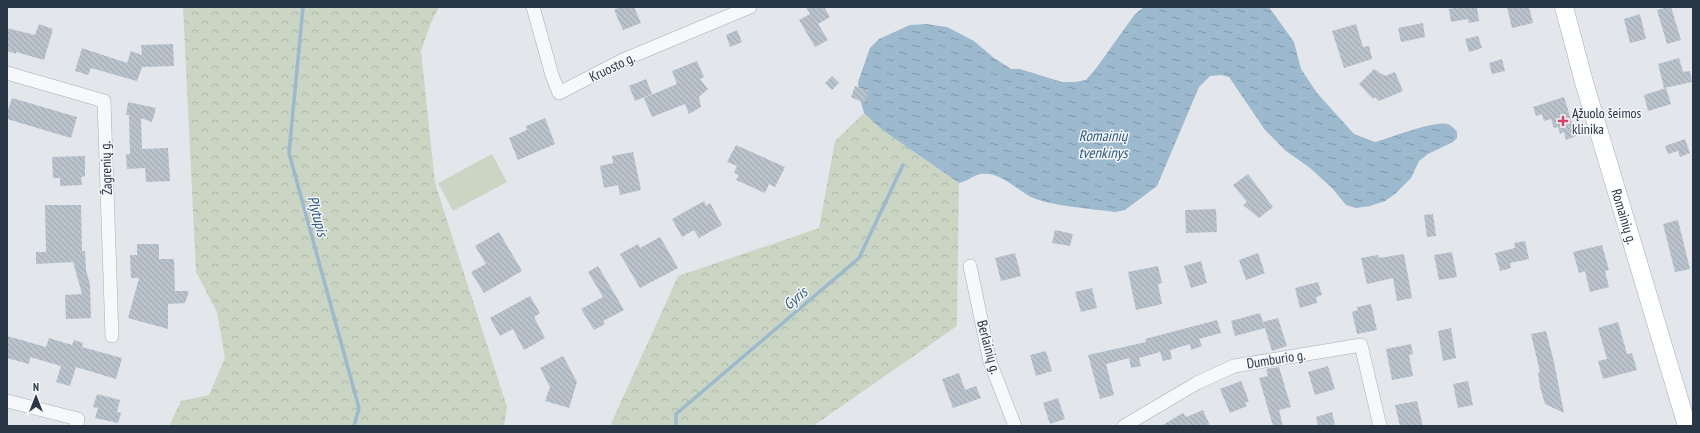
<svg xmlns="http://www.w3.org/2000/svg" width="1700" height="433" viewBox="0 0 1700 433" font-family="'PT Sans Narrow',sans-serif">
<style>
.forest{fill:url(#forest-crowns)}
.pitch{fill:#cad6c3}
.water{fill:url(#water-ripples)}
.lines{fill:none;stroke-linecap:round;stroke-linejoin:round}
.stream{stroke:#9cb9ce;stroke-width:3.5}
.building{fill:url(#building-back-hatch)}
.minor-casing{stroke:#a7aeb7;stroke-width:14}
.secondary-casing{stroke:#a7aeb7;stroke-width:19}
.minor{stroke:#f6f8fa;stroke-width:13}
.secondary{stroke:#fff;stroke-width:18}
.poi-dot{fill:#d84165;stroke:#f3f6f9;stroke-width:1.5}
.labels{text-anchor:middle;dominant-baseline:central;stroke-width:3;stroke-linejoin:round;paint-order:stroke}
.street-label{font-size:14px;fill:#293646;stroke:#f3f6f9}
.poi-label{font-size:14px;fill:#293646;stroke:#f3f6f9;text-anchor:start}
.water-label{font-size:15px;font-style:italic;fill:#30597d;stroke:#f3f6f9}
</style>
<defs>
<pattern id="forest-crowns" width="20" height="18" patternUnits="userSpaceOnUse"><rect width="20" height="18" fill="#cad6c3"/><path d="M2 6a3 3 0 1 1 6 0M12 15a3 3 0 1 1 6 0" fill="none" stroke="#aeb8a9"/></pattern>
<pattern id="water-ripples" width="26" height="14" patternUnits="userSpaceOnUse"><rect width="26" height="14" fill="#9cb9ce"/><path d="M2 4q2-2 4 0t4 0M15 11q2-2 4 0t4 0" fill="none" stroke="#7f97a9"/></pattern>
<pattern id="building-back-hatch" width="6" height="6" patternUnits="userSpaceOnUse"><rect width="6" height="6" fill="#b9c1ca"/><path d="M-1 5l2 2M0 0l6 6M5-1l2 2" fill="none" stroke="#9fa6af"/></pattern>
</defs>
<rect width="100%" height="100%" fill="#e3e7ec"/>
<path class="forest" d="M183,7H439L430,25L421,51L435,183L507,407L504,426H169L181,401L209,395L225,358L217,312L196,272Z
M864,113L881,129L959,183L957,326L813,426H610L678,276L819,228L835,141Z"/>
<path class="pitch" d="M492,154L507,182L453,211L438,183Z"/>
<path class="water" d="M1144,7H1269L1294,42L1301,69L1317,93L1354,134L1375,142C1390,138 1434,120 1448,124C1452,126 1455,129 1457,132V138L1453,142L1428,154L1419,161L1411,178L1395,194L1385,201L1370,206L1356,208L1346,205L1332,188L1310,168L1286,151L1265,130L1229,77L1221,75L1210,76L1199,87L1157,186L1125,210L1115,212C1094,209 1049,206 1031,197C1016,189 999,171 981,174C973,175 967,182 959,183L881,129L864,113L859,95L858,82L870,48L879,39L910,25L926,24L947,27L974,41L994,58L1011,69H1020L1062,82H1075L1086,80L1097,67L1135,14Z"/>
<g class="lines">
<path class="stream" d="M303,7L289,153L359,408L354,426
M676,426V414L859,258L903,165"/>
</g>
<path class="building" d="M620,7H634L641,23L623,30L614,10Z
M806,7H824L830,17L818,24L828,40L815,47L799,20L810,14Z
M1461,7H1477L1479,21L1469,23L1468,19L1451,22L1449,9Z
M1507,7H1529L1533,23L1512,28Z
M1668,7H1671L1681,40L1667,44L1657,10Z
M1640,14L1646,39L1630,43L1624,19Z
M1423,23L1425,37L1401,42L1398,28Z
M39,24L53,29L44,60L16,52V54L7,51V28L35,35Z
M1356,24L1363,47L1369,46L1372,59L1344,68L1332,31Z
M737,30L742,42L730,47L726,35Z
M1478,36L1482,48L1469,52L1465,39Z
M173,44L174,66L142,67L137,81L91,68L88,75L75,71L82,48L127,63L131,51L142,55L141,45Z
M1679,58L1683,72L1690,71L1692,82L1664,88L1658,64Z
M1502,59L1505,71L1492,74L1489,63Z
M697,61L704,77L700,79L708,89L699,97L701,107L689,114L685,104L652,117L644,98L677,84L672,71Z
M1374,69L1385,76L1395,72L1403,91L1379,101L1375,97L1373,99L1359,84Z
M832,76L839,83L832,90L825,83Z
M646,79L652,94L635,101L629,86Z
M855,86L869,91L864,103L851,97Z
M1666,88L1671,104L1648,111L1644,95Z
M1564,97L1576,136L1566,140L1564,132L1560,134L1558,127L1554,128L1551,119L1544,121L1542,114L1536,116L1533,107Z
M12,98L77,117L71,138L7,119V113Z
M128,102L156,108L152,122L141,118L142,149L168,148L170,181L146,182L145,168L127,169L126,154H130L129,115H126Z
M545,118L555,144L518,160L509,138L527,130L526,126Z
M1685,139L1690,153L1680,157L1678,151L1668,154L1665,146Z
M736,145L785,167L775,187L769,184L765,193L736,180L739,175L734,173L737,166L727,162Z
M633,152L641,190L620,195L618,185L604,188L600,166L613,163L612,156Z
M85,156V176L81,177L82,185L60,186V178H53L52,157Z
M1248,174L1273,207L1259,218L1243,205L1247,202L1233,185Z
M704,201L706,206L710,203L722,225L699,238L694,230L682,237L672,219Z
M45,205H81L82,251H85L86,270L90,284L91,318L66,319L65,295L82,294L73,262L36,264V252H46Z
M1216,209L1217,232L1186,233L1185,210Z
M1433,214L1436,236L1427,237L1424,215Z
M1678,220L1690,269L1675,272L1663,224Z
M1055,230L1073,234L1070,246L1052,243Z
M499,232L522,271L484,293L471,272L486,264L475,246Z
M660,237L678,268L640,288L620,254L638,244L640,248Z
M1525,241L1529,259L1510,263L1511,268L1500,271L1495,253L1515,248L1514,243Z
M137,244H159V259H174L175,291H189L185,303L168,304V329L128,318L139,278H131L130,255H137Z
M1602,245L1609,270L1605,271L1609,287L1590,292L1585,271L1579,273L1573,252Z
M1452,252L1457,277L1439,280L1434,255Z
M1015,253L1021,276L1001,281L995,258Z
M1258,253L1265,273L1246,280L1239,260Z
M1404,254L1412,298L1397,301L1393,278L1367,284L1361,258L1378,255L1379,258Z
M1201,261L1207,283L1191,288L1184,266Z
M598,266L624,310L603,321L605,324L594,330L581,309L603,297L588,272Z
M1158,266L1162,283L1158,284L1162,304L1136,310L1128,272Z
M1318,282L1322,295L1316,297L1317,303L1300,308L1295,288Z
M1092,288L1097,308L1081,312L1075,292Z
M530,296L540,313L534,317L545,338L524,350L513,329L500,336L490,318Z
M1371,304L1377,330L1357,334L1352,312L1358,310L1357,307Z
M1260,313L1263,322L1278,318L1287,346L1272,351L1265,328L1235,336L1231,321Z
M1217,320L1221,333L1199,339L1202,346L1191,350L1190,344L1170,350L1172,359L1163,361L1160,352L1139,358L1141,366L1131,368L1129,358L1106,364L1114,395L1100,399L1088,355L1146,342L1145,339Z
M1618,322L1627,354L1632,353L1637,370L1603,379L1598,361L1607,359L1598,328Z
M1451,328L1456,358L1443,361L1438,331Z
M1546,331L1554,362L1564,413L1545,404L1540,387L1538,372H1540L1531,334Z
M7,336L46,347L49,338L72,345L74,340L83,343L82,347L122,358L116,379L76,367L70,386L56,382L61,366L30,357L29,364L7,358Z
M1411,344L1413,354L1409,355L1413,376L1392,380L1386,349Z
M1046,351L1052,371L1036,376L1030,355Z
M563,356L577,382L569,408L545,401L550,387L540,368Z
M1328,366L1335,389L1315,395L1308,372Z
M1279,367L1291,407L1279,410L1283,426H1273L1259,378L1268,376L1266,369Z
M959,373L965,390L976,386L981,398L953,408L942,379Z
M1241,381L1249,401L1245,403L1247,406L1230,413L1220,389Z
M1468,381L1473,405L1458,408L1453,384Z
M97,394L120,400L117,412L121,413L118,423L95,418L98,408L93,407Z
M1058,398L1065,419L1050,424L1043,403Z
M1417,401L1423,426H1400L1395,405Z
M1203,410L1210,426H1161L1183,413L1186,417Z
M1332,412L1335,426H1318L1316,417Z"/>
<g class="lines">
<defs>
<path id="minor" d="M533,7L552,75L559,93L623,60L750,7
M7,73L104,101L112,336
M970,266L990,362L1015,426
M7,401L78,419L76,426
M1124,426L1197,383L1234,366L1361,345L1380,426"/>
<g id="secondary">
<path id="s1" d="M1564,7L1584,82L1687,426"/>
</g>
</defs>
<use href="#minor" class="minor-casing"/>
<use href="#secondary" class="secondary-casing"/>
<use href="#minor" class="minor"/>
<use href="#secondary" class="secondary"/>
</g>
<path class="poi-dot" d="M1561 115h4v4h4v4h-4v4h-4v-4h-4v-4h4z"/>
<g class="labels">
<g class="street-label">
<text transform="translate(612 67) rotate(-26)">Kruosto g.</text>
<text transform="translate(106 168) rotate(-92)">Žagrenių g.</text>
<text stroke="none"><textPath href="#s1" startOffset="218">Romainių g.</textPath></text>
<text transform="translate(989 347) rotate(75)">Berlainių g.</text>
<text transform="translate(1276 359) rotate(-9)">Dumburio g.</text>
</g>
<g class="poi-label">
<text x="1572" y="113">Ąžuolo šeimos<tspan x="1572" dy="16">klinika</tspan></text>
</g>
<g class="water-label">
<text x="1103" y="135">Romainių<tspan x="1103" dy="17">tvenkinys</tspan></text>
<text transform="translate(318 216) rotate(75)">Plytupis</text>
<text transform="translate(795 298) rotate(-40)">Gyris</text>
</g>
</g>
<rect width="1700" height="433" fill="none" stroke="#293646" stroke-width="16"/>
<g transform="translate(36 397)" stroke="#f3f6f9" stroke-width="3" paint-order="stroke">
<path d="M0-3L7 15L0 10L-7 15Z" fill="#293646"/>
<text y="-6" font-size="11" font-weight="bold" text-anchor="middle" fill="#293646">N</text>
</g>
</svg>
